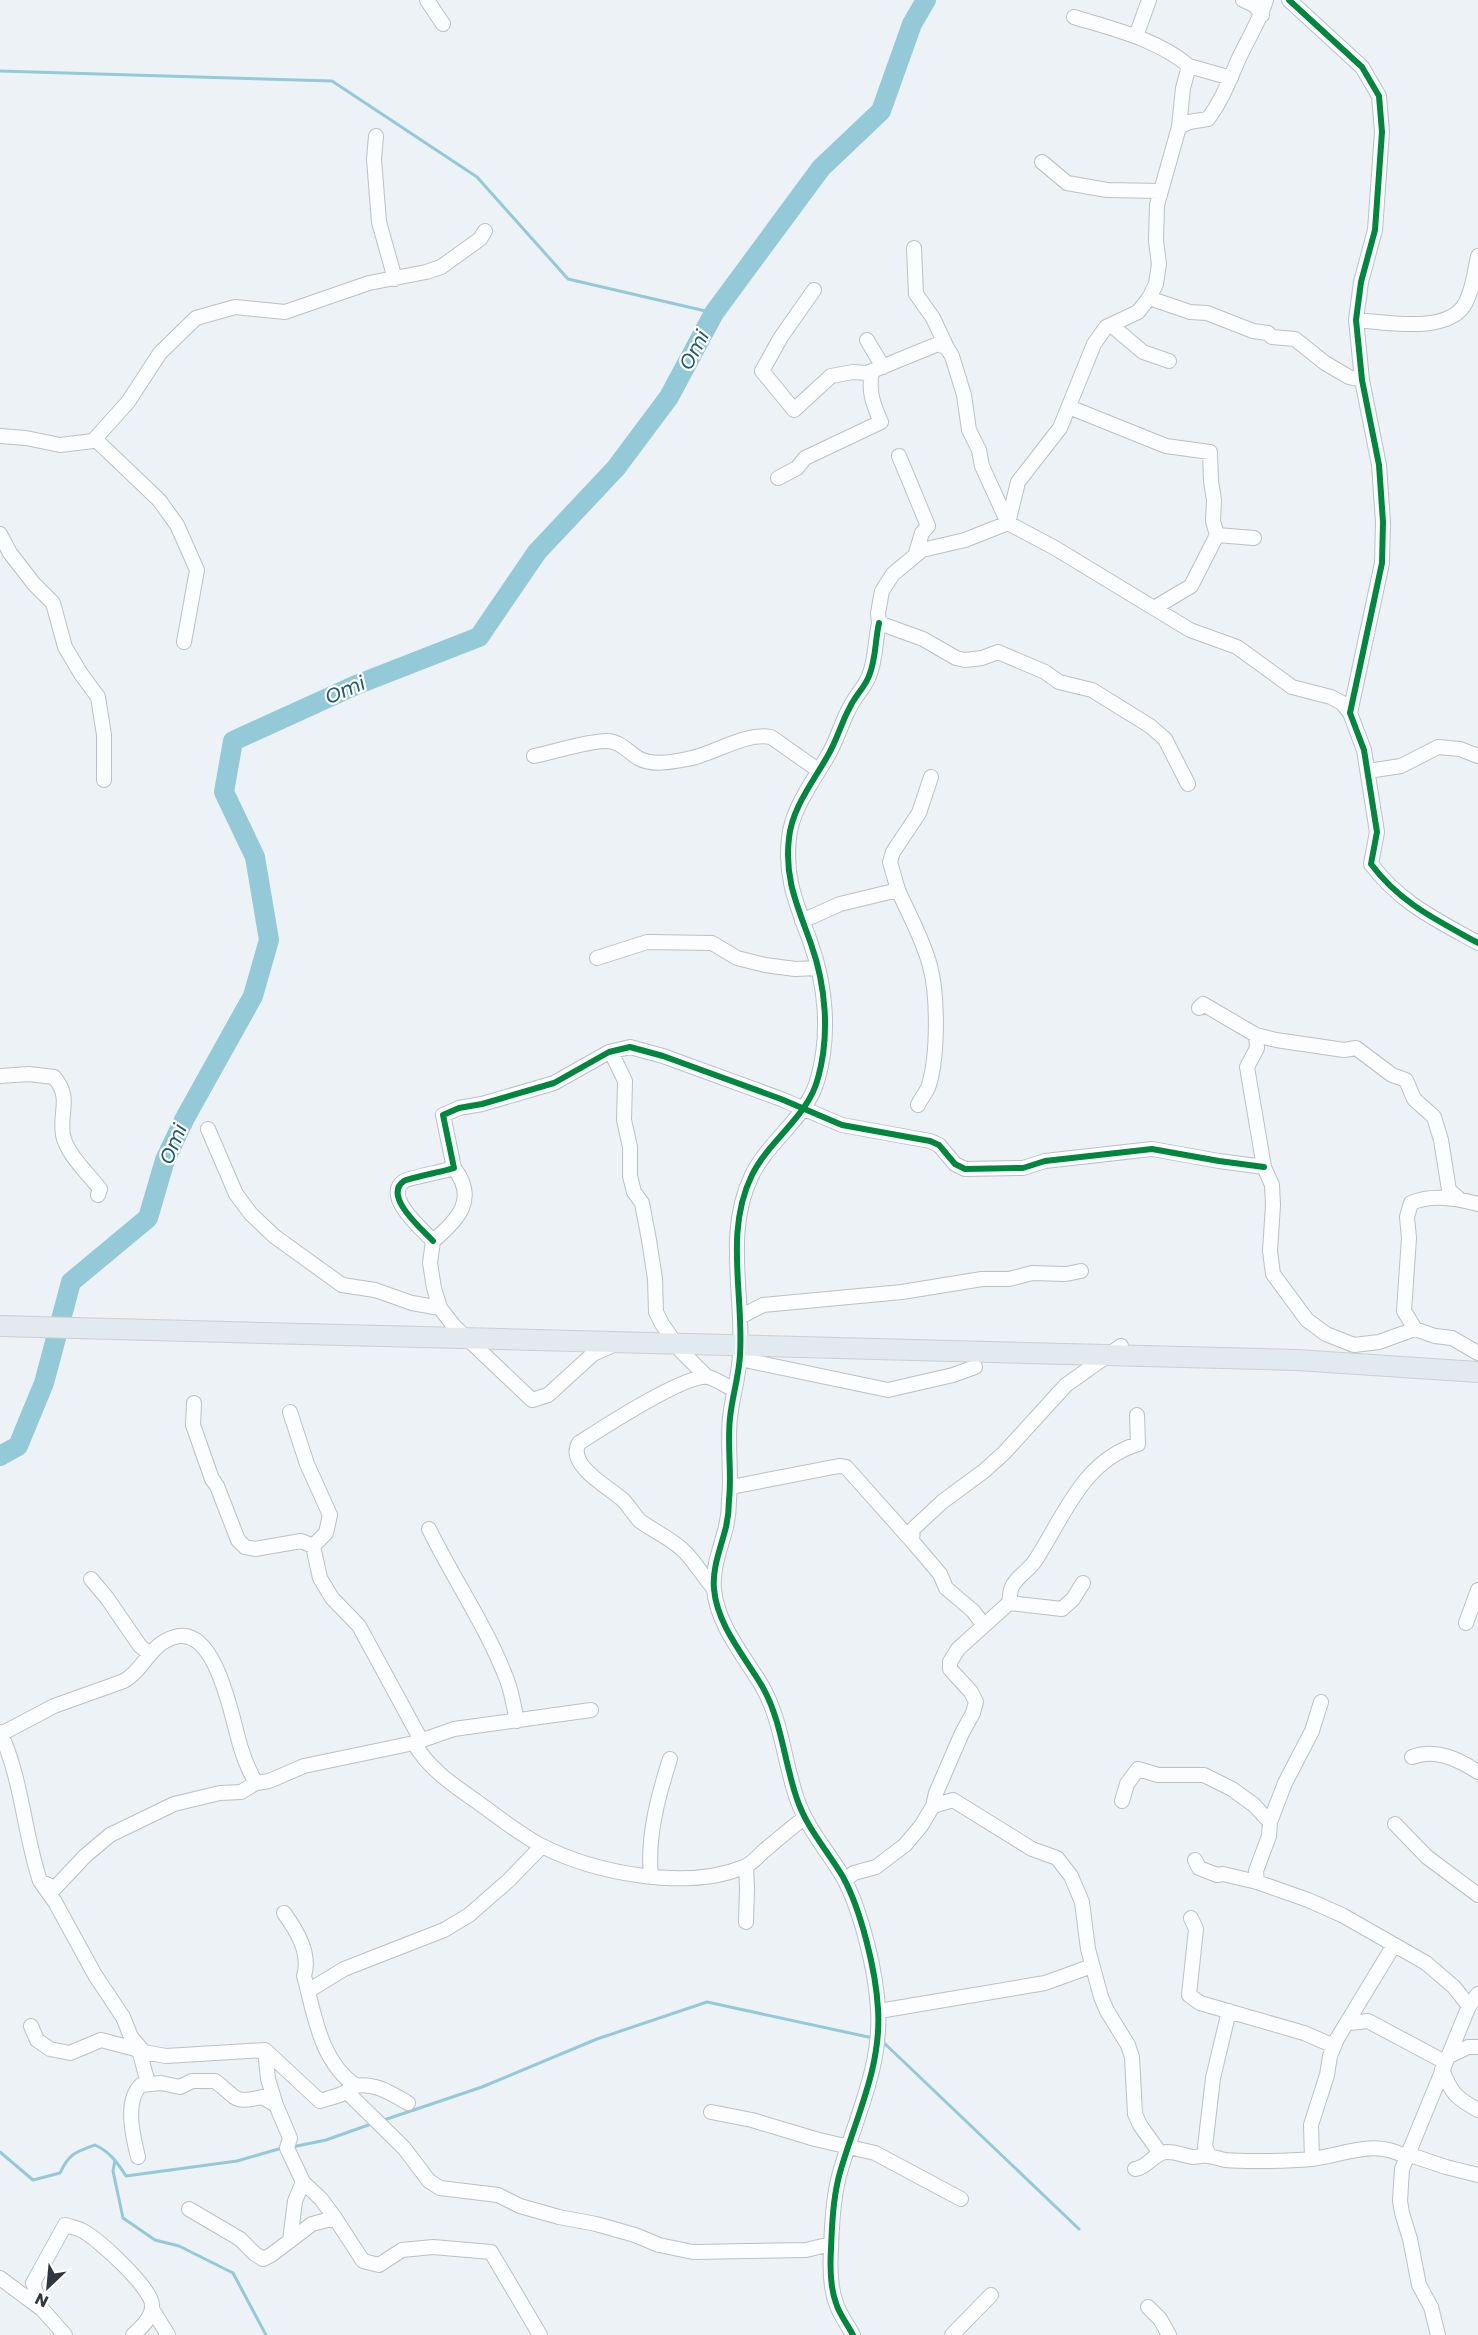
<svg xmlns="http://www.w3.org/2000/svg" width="1478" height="2335" viewBox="0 0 1478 2335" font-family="Poppins,sans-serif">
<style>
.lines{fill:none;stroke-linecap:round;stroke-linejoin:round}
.stream{stroke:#94c9d8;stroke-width:3}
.river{stroke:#94c9d8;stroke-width:20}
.minor-casing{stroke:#bac0c7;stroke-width:16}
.highway-casing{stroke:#cbced2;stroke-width:22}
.minor{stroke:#fcfdfe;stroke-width:14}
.highway{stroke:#e2eaef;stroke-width:20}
.cycleway-casing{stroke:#fff;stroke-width:10}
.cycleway{stroke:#00873e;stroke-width:6}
.labels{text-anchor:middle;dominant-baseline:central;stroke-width:4.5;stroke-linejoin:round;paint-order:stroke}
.water-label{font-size:20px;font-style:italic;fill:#1f5c69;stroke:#fff}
</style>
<rect width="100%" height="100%" fill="#edf2f7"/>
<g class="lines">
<path class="stream" d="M0,71L332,81L477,177L568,279L714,313
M882,2041L1079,2229
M384,2120L482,2087L597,2039L707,2002L873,2038
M292,2147L326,2140L374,2123
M0,2152L33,2180L60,2173C69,2154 75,2152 95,2145C110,2152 117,2162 126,2176L237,2161L282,2148
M115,2160L113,2171L123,2218L155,2240L179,2246L233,2273L266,2335"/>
<path class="river" d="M0,1456L18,1446L44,1383L71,1282L148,1218L165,1160L185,1118L253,996L269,940L255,857L224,792L233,741L356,685L479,637L537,552L616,468L669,397L714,313L821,168L881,111L912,24L926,0"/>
<defs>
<path id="minor" d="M427,0L443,24
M1243,0L1254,5L1262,15
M1289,0L1362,67L1379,96L1382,132L1375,230L1361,282L1356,320L1362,380L1379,465L1383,522L1382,563L1350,713L1364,750L1377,832L1371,864C1400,903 1437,920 1478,943
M1074,17C1113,29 1157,39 1189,66
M1136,36L1149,0
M1179,127L1183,88L1189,66L1231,78
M376,136L374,159L379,222L395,279
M1042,162L1067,183L1107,190L1161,191
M914,248L916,294L933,318L947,348
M814,290L781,337L762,371L794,410L831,376L853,372L867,373L938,344L947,348L952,356L964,395L969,430L979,450L982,466L1008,523L1055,548L1190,630L1237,647L1292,687L1331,697L1342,703L1350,713
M1149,298L1190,312L1207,313L1253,331L1268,333L1272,337L1295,339L1325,363L1349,377L1362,380
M1356,320C1386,322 1450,335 1466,302C1473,288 1475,271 1478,256
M1111,325L1143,352L1169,361
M867,340L883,367
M1069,407L1166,446L1210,452L1211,481L1214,500L1213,521L1217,535
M0,436L26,438L60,445L93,441L128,402L160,353L196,318L235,307L285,312L369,283L426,272L441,267L480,239L485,231
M95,439L159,500L177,525L197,570L184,642
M899,456L928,526L922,533L915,556
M778,478L797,468L805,458L881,422C873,404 868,391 872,371
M1008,523L1018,482L1060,428L1094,344L1106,327L1138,312L1149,298L1156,284L1159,264L1156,241L1157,205L1179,127L1189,122L1208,119C1223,99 1230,78 1240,56C1249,37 1260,20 1266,0
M1008,523L965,540L922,550L893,574L882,591L878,613L879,623L923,639L956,658L965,660L982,658L998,652L1045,672L1059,682L1092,690L1150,726L1165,739L1188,784
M0,534L10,553L34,584L53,603L65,647L81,674L98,697L104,735V780
M1154,608L1191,586L1217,535L1254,538
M534,756C553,752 588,741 606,741C620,741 627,751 638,758C652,766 672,762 687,759C713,755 744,732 771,737L818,770
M1368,771L1401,766L1438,747L1460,749L1478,756
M898,890L890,862L893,852L919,813L931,777
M802,921L840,904L898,890C909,915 923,939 930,966C938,995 938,1055 929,1085C927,1092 921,1098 918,1105
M597,958L647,942L712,943L737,958L765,965L795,969L818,968
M1199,1008L1203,1004L1256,1035L1276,1040L1344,1050L1356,1048L1392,1075L1406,1080L1414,1099L1434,1117L1441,1140L1449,1190L1460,1200
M1256,1035L1257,1048L1247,1067L1264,1167L1272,1185L1273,1205L1270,1251L1273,1274L1307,1320L1326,1334L1354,1345L1379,1342L1415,1329L1435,1336L1452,1338L1478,1353
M611,1052L625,1081L624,1120L630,1147V1176L634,1192L642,1203L649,1240L655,1279L656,1312L662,1324L681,1351L707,1377
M0,1076L29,1074L54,1077C72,1098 59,1112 63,1135C67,1155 88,1173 100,1189L98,1195
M208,1129L236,1194L251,1214L274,1236L342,1285L375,1290L412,1303L440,1308
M454,1168C478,1199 458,1220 433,1241L430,1263L434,1288L440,1308L454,1326L532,1400L548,1395L593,1354L613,1345
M433,1241C423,1230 382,1196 404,1181C408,1178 446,1171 454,1168L443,1115L459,1108L482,1104L554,1083L609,1052L630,1047L663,1056L781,1099L842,1125L930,1141L939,1145L955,1164L965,1169L1023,1168L1045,1161L1152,1149L1219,1161L1264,1167
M740,1317L763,1305L902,1292L982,1279H1009L1032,1273L1066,1274L1081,1271
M1415,1329L1404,1311L1409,1238L1407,1217L1411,1203C1431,1194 1457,1198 1478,1204
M740,1359L888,1390L953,1375L975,1367
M194,1403L193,1425L212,1479L217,1486L238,1540L245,1547L255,1549L301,1541L313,1546
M290,1412L307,1464L330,1515L326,1533L313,1546L320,1578L332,1598L359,1626L421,1740
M731,1487L839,1466L846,1467L912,1541
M429,1529C454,1580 487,1627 507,1680C512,1693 514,1707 517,1721
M91,1579L107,1598L140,1646L149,1653
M714,1589C704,1577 696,1564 686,1553C673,1539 655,1532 640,1521C634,1515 629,1506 623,1500C610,1488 566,1465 579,1443C601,1429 685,1374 708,1377C716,1379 726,1386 733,1389
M1009,1603C1010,1597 1010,1589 1013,1585C1018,1576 1029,1570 1035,1561C1064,1517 1082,1461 1138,1444L1137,1415
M1466,1623L1478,1590
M983,1624L973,1611L946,1588L940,1574L912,1541L913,1529L942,1502L984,1471L1004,1453L1066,1385L1121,1346
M0,1732C22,1779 24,1833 40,1881L55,1888L85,1856L110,1835L174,1804L220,1793L241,1792L256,1783
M1,1734L54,1706L124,1681C145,1669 149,1644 175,1637C216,1625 232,1718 240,1745C244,1759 249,1771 256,1783L269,1781L304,1766L414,1743L454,1729L591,1710
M414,1743C428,1768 453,1785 476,1801C497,1816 518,1833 540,1845C594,1873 686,1891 744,1867C752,1864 759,1855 765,1850C778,1839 791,1828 804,1818
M1412,1757C1435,1748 1458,1759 1478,1772
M1122,1801L1127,1784L1138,1769L1158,1775H1204L1232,1789L1254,1805L1270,1822
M933,1806L953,1800L1032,1849L1057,1858L1071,1876L1082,1902L1088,1949L1101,1997L1107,2011L1128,2045L1132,2057L1135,2114L1140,2125L1160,2153
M1395,1824L1427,1857L1478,1895
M1195,1860L1199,1868L1217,1875L1223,1874L1257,1882L1308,1900L1342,1915L1426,1963L1454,1987L1469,2006
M746,1866L747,1888L746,1922
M651,1876C647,1837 658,1796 670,1759
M845,1880L854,1873L876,1867L905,1845L921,1826L933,1806L936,1793L962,1733L973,1713L976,1702L971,1692L950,1669V1662L958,1649L1009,1603L1062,1609L1073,1599L1083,1583
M40,1881L55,1902L95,1975L123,2017L131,2037L144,2052L166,2056L265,2050L320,2101C328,2098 341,2096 347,2091C353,2087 347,2088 355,2086C375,2082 392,2094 408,2103
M1257,1882L1256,1871L1269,1836L1270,1822L1285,1783L1312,1731L1321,1702
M284,1913C297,1931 311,1954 304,1976C315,2016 320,2061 356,2086
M1191,1918L1196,1929L1189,1995L1200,2003L1304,2033L1334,2046
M308,1991L344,1969L444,1930L469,1915L508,1881L542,1846
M879,2011L1045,1983L1092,1966
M1349,2023L1368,2021L1445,2062
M31,2026L37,2040L50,2049L70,2053L101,2040L139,2050L148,2083
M265,2050L268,2079L276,2105L290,2138L287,2148L303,2182L295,2201L290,2241
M1447,2057L1468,2047H1478
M1442,2069C1451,2093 1456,2098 1478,2110
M347,2092L404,2148L429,2181L440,2188L498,2195L520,2206L559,2217L596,2224L635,2235L659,2245L693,2252L806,2250L831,2244
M711,2112L752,2120L815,2139L875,2153L961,2199
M1407,2154L1446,2167L1478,2175
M1209,2155L1205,2147L1213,2078L1229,2011
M138,2157C133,2137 124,2101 141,2085L161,2083L180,2087L192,2081H215C238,2098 232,2104 262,2097L276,2105
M1312,2159L1311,2125L1327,2075L1330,2056L1337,2039L1394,1945
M1135,2169C1147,2168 1154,2153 1166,2152C1175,2151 1184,2156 1193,2157C1198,2157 1202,2155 1207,2156C1213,2156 1219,2159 1225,2160C1248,2162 1289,2161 1312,2159C1345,2155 1375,2138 1406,2157
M303,2182L321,2199L335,2218
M189,2209L240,2239L255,2254L263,2259L271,2255L312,2224L335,2218L363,2261L379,2265L402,2250L433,2247L491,2252L540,2335
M0,2278L39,2307
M1148,2307L1160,2319L1169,2335
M152,2309L168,2335
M65,2335L41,2308L33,2283L65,2225C71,2227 78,2228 83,2231C98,2239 152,2288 152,2305C153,2317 141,2328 133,2335
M853,2335C848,2325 839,2314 836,2303C830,2287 830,2266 831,2249C832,2224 833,2200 839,2176C854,2121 882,2068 878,2009C876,1971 861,1910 843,1877C828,1851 807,1829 797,1799C784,1762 782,1721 762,1686C745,1657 717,1625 714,1589C712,1568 721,1547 726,1527C728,1518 729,1509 729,1500C732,1473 727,1445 730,1418C732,1397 739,1376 740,1355C744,1295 724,1232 752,1175C769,1140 808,1117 818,1078C830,1035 826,986 811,944C798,907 784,879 789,838C792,808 813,782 827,757C837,741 841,723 850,707C855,696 865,687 869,676C876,659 875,641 879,623
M952,2335L991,2295
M1438,2335L1431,2307L1419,2285L1410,2239L1402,2213L1400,2201L1402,2169L1469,2006L1478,1994"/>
<path id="highway" d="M0,1326L1297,1360L1478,1372"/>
</defs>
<use href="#minor" class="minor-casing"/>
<use href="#highway" class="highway-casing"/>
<use href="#minor" class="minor"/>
<use href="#highway" class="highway"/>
<defs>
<path id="cycleway" d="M1289,0L1362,67L1379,96L1382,132L1375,230L1361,282L1356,320L1362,380L1379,465L1383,522L1382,563L1350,713L1364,750L1377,832L1371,864C1400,903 1437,920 1478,943
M433,1241C423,1230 382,1196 404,1181C408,1178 446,1171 454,1168L443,1115L459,1108L482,1104L554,1083L609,1052L630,1047L663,1056L781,1099L842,1125L930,1141L939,1145L955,1164L965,1169L1023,1168L1045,1161L1152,1149L1219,1161L1264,1167
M853,2335C848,2325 839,2314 836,2303C830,2287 830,2266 831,2249C832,2224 833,2200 839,2176C854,2121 882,2068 878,2009C876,1971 861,1910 843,1877C828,1851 807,1829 797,1799C784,1762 782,1721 762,1686C745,1657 717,1625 714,1589C712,1568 721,1547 726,1527C728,1518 729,1509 729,1500C732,1473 727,1445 730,1418C732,1397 739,1376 740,1355C744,1295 724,1232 752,1175C769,1140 808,1117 818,1078C830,1035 826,986 811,944C798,907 784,879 789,838C792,808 813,782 827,757C837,741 841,723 850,707C855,696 865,687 869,676C876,659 875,641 879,623"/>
</defs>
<use href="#cycleway" class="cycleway-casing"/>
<use href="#cycleway" class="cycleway"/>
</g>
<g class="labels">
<g class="water-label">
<text transform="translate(694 350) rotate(-62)">Omi</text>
<text transform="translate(345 690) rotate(-23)">Omi</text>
<text transform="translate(173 1144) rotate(-67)">Omi</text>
</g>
</g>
<g transform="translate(48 2287) rotate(206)" stroke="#ffffff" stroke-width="4.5" paint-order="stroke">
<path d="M0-4.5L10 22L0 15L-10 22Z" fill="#303741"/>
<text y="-9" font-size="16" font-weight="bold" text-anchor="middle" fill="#303741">N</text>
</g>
</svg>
